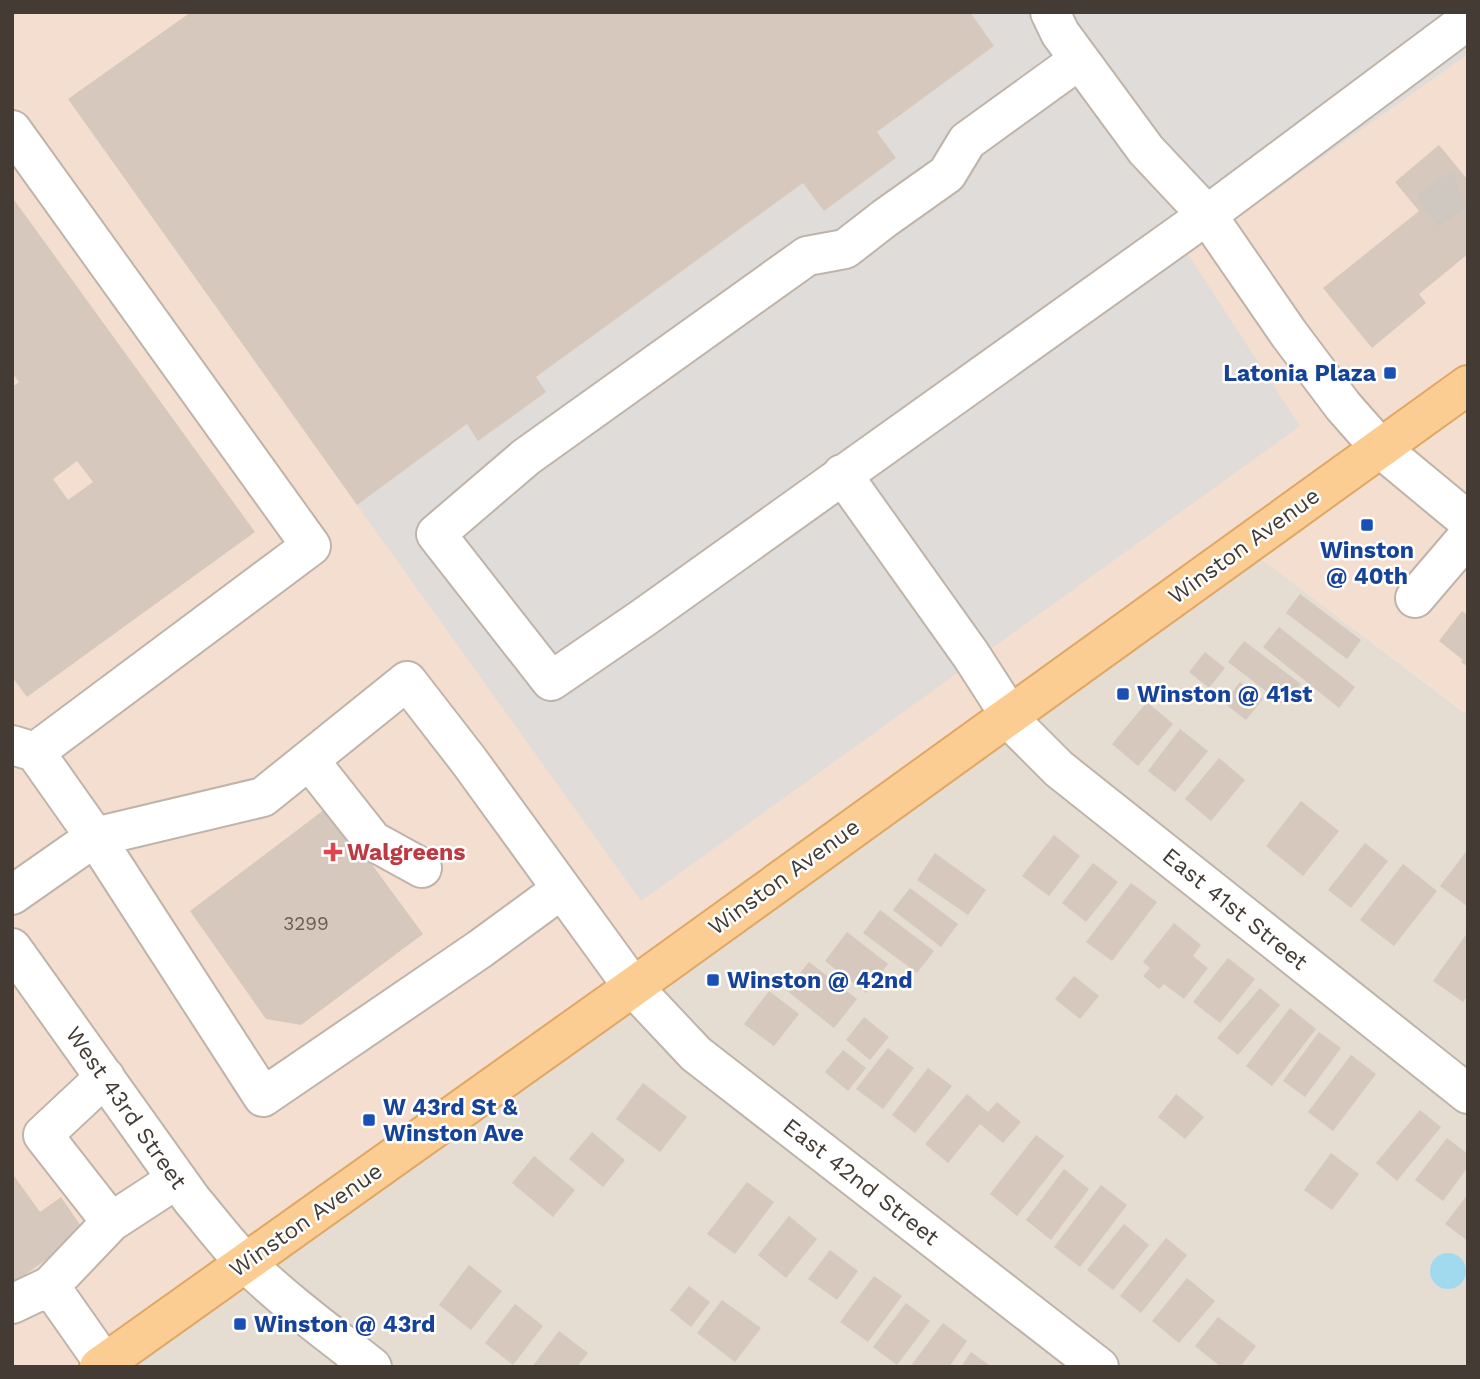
<svg xmlns="http://www.w3.org/2000/svg" width="1480" height="1379" viewBox="0 0 1480 1379" font-family="'Work Sans',sans-serif">
<style>
.residential{fill:#e5dcd2}
.commercial{fill:#f4decf}
.parking{fill:#dfdcd9}
.water{fill:#a1daee}
.building{fill:#d6c8bd;fill-rule:evenodd}
.lines{fill:none;stroke-linecap:round;stroke-linejoin:round}
.minor-tunnel{stroke:#cec8c1;stroke-width:38;stroke-dasharray:38 19;stroke-linecap:butt}
.minor-casing{stroke:#bfb4aa;stroke-width:42}
.major-casing{stroke:#e0a764;stroke-width:42}
.minor{stroke:#fff;stroke-width:38}
.major{stroke:#fbcd93;stroke-width:38}
.transit-dot{fill:#1a4fb4;stroke:#fff;stroke-width:2.5}
.health-dot{fill:#e0444e;stroke:#fff;stroke-width:2.5}
.labels{text-anchor:middle;dominant-baseline:central;stroke-width:5;stroke-linejoin:round;paint-order:stroke}
.number-label{font-size:19px;fill:#685e56}
.transit-label{font-size:23px;font-weight:bold;fill:#164399;stroke:#fff;text-anchor:start}
.street-label{font-size:23px;fill:#433b34;stroke:#fff}
.health-label{font-size:23px;font-weight:bold;fill:#be3a42;stroke:#fff;text-anchor:start}
</style>
<rect width="100%" height="100%" fill="#f1ebe4"/>
<path class="residential" d="M1244,546L1464,712L1468,708V1367H98Z"/>
<path class="commercial" d="M12,12H1468V708L1465,712L1244,546L99,1367H12Z"/>
<path class="parking" d="M970,12H1468V54L1187,253L1300,426L641,901L357,505L467,424L478,440L545,392L536,377L803,183L824,211L896,158L877,132L994,46Z"/>
<path class="water" d="M1430 1271a18 18 0 1 1 36 0a18 18 0 1 1-36 0Z"/>
<path class="building" d="M191,12H970L994,46L877,132L896,158L824,211L803,183L536,377L546,392L478,441L467,424L357,505L68,99Z
M1439,145L1468,180V254L1419,294L1426,303L1372,348L1323,288L1419,211L1395,182Z
M12,197L255,532L27,697L12,677V387L19,382L12,373ZM77,461L93,482L68,500L53,479Z
M1300,594L1361,640L1347,659L1286,613Z
M1462,611L1468,616V667L1461,662L1463,660L1439,641Z
M1279,627L1355,687L1339,708L1263,647Z
M1244,641L1301,684L1284,705L1228,662Z
M1205,652L1225,668L1209,688L1189,672Z
M1240,682L1263,699L1246,720L1224,703Z
M1147,702L1173,724L1138,766L1112,744Z
M1180,729L1208,751L1175,792L1148,771Z
M1219,758L1245,780L1211,821L1185,799Z
M1301,801L1339,831L1303,876L1266,846Z
M329,806L423,934L301,1025L266,1019L190,911Z
M1054,835L1080,856L1049,896L1022,876Z
M1365,843L1388,861L1351,908L1328,890Z
M1468,849V907L1440,886Z
M935,853L986,890L968,915L917,880Z
M1093,863L1118,882L1086,922L1062,903Z
M1403,864L1437,891L1394,946L1360,920Z
M1131,883L1157,902L1112,961L1086,942Z
M910,888L958,924L941,947L893,910Z
M880,910L934,951L917,973L863,933Z
M1174,923L1201,945L1193,956L1208,968L1184,999L1164,984L1159,989L1143,976L1150,968L1143,962Z
M847,932L888,964L866,993L825,961Z
M1468,932V995L1463,1002L1433,981Z
M1228,958L1255,979L1220,1023L1193,1002Z
M809,962L857,999L834,1028L786,990Z
M1074,976L1099,996L1080,1019L1055,999Z
M1260,988L1280,1005L1238,1055L1217,1038Z
M769,991L799,1014L774,1046L744,1024Z
M1290,1008L1316,1029L1272,1086L1246,1066Z
M864,1017L889,1037L870,1060L846,1040Z
M1319,1032L1341,1048L1305,1097L1283,1081Z
M888,1048L914,1068L883,1109L856,1089Z
M843,1050L866,1068L848,1091L825,1072Z
M1351,1055L1376,1074L1333,1131L1308,1112Z
M928,1068L952,1086L915,1133L892,1115Z
M643,1083L687,1117L660,1152L616,1119Z
M967,1094L988,1112L997,1102L1021,1122L1003,1143L980,1124L948,1163L925,1144Z
M1176,1094L1204,1117L1185,1139L1158,1117Z
M1420,1110L1441,1127L1397,1181L1376,1163Z
M592,1132L625,1160L603,1187L569,1159Z
M1036,1135L1064,1156L1017,1216L990,1194Z
M1447,1138L1468,1154V1167L1443,1201L1415,1180Z
M1331,1153L1359,1174L1332,1210L1304,1190Z
M534,1156L575,1190L553,1217L512,1183Z
M1064,1169L1089,1189L1051,1240L1026,1220Z
M12,1173L40,1212L61,1197L85,1232L12,1284Z
M747,1182L774,1202L735,1254L707,1234Z
M1101,1185L1127,1205L1080,1267L1054,1247Z
M1468,1194V1241L1445,1224Z
M789,1216L817,1239L786,1278L758,1255Z
M1124,1224L1149,1245L1113,1290L1087,1270Z
M1166,1238L1187,1255L1141,1313L1120,1296Z
M830,1250L858,1271L837,1300L808,1279Z
M469,1265L502,1291L471,1330L439,1305Z
M874,1276L902,1296L868,1342L840,1322Z
M1187,1278L1215,1301L1179,1343L1152,1321Z
M689,1286L710,1302L691,1327L670,1310Z
M722,1300L761,1328L735,1362L697,1333Z
M906,1303L930,1321L897,1365L873,1347Z
M515,1304L543,1326L513,1365L485,1343Z
M1218,1317L1256,1346L1240,1367H1221L1195,1346Z
M943,1323L967,1341L949,1367H910Z
M559,1331L588,1353L577,1367H532Z
M971,1352L992,1367H961Z"/>
<g class="lines">
<path class="minor-tunnel" d="M1427,211L1456,191L1468,188"/>
<defs>
<path id="minor" d="M1050,12L1060,33L1146,150L1207,215L1289,334L1343,406L1380,448L1468,521
M1079,60L967,141L947,174L885,218L845,249L807,256L526,457L436,534L551,681L643,618L1207,215L1468,20
M12,130L311,546L35,752
M842,474L971,655L1018,728L1059,769L1468,1094
M1415,598L1468,536
M12,745L35,752L95,837L263,1097L480,949L562,889
M309,760L373,841L422,868
M12,895L95,837L263,797L407,681L469,761L633,987L696,1054L1099,1367
M12,948L192,1200C210,1221 226,1243 245,1262C282,1299 331,1335 372,1367
M105,1077L43,1135L111,1222
M50,1286L111,1222L177,1179
M12,1304L50,1286L104,1363"/>
<path id="major" d="M99,1367L633,987L1468,385"/>
</defs>
<use href="#minor" class="minor-casing"/>
<use href="#major" class="major-casing"/>
<use href="#minor" class="minor"/>
<use href="#major" class="major"/>
</g>
<g class="transit-dot">
<rect x="1383" y="366" width="14" height="14" rx="3.5"/>
<rect x="1360" y="518" width="14" height="14" rx="3.5"/>
<rect x="1116" y="687" width="14" height="14" rx="3.5"/>
<rect x="706" y="973" width="14" height="14" rx="3.5"/>
<rect x="362" y="1113" width="14" height="14" rx="3.5"/>
<rect x="233" y="1317" width="14" height="14" rx="3.5"/>
</g>
<path class="health-dot" d="M329.5 841.5h7v7h7v7h-7v7h-7v-7h-7v-7h7z"/>
<g class="labels">
<g class="number-label">
<text x="306" y="923">3299</text>
</g>
<g class="transit-label">
<text x="1376" y="373" text-anchor="end">Latonia Plaza</text>
<text x="1367" y="550" text-anchor="middle">Winston<tspan x="1367" dy="26">@ 40th</tspan></text>
<text x="1137" y="694">Winston @ 41st</text>
<text x="727" y="980">Winston @ 42nd</text>
<text x="383" y="1107">W 43rd St &amp;<tspan x="383" dy="26">Winston Ave</tspan></text>
<text x="254" y="1324">Winston @ 43rd</text>
</g>
<g class="street-label">
<text transform="translate(1244 546) rotate(-36)">Winston Avenue</text>
<text transform="translate(784 877) rotate(-36)">Winston Avenue</text>
<text transform="translate(1235 909) rotate(39)">East 41st Street</text>
<text transform="translate(126 1108) rotate(55)">West 43rd Street</text>
<text transform="translate(861 1182) rotate(38)">East 42nd Street</text>
<text transform="translate(306 1220) rotate(-35)">Winston Avenue</text>
</g>
<g class="health-label">
<text x="347" y="852">Walgreens</text>
</g>
</g>
<rect width="1480" height="1379" fill="none" stroke="#433b34" stroke-width="28"/>
</svg>
